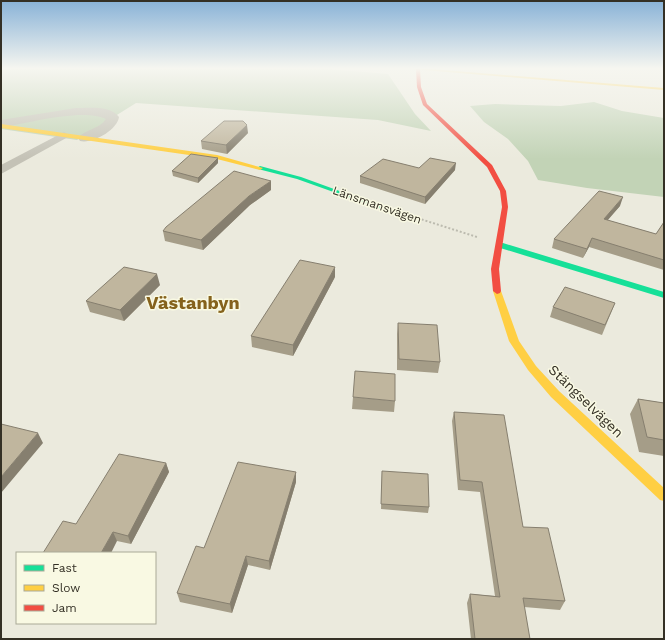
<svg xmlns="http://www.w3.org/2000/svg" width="665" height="640" viewBox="0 0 665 640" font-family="'Work Sans',sans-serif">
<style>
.green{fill:#c2d3b6}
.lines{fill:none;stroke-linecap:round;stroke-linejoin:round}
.path-far1{stroke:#bcbbaf;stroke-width:1.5;stroke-dasharray:1 1;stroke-linecap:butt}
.path{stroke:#bcbbaf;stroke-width:2;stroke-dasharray:2 2;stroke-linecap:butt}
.lane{fill:#c4c2b6;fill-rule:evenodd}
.street{fill:#c4c2b6;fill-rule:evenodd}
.fast{fill:#16e098;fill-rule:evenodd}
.slow{fill:#ffcf43;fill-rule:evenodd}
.jam{fill:#f24e42;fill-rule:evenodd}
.wall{fill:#a59d88}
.shaded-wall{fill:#867f6f}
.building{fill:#c0b69e;stroke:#867f6f}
.labels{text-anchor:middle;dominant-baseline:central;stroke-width:3;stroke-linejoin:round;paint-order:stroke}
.far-street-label{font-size:12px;fill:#343025;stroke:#f9f9e3}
.street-label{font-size:14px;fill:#343025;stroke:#f9f9e3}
.district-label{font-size:18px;font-weight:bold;fill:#85621c;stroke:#f9f9e3}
</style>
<rect width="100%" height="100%" fill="#ebeadd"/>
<path class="green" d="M1,69H328L388,74L415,114L431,131L378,120L136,103L77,140L1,129Z
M594,102L622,111L664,118V197L587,188L538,180L528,161L508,139L484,122L470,106L495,104L561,106Z"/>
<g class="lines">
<path class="path-far1" d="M407,215L417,218"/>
<path class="path" d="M414,217L477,237"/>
<path class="lane" d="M64,132L69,135L68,137L1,174V165Z"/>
<path class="street" d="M76,108C88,108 111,105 119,117C117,130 93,144 80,141L78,138C85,129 100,129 106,119C83,108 27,123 1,128V120Z"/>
<path class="fast" d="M260,166L301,177L389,209L388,210H384L297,179L258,169L257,168Z
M497,243H503L664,292V298L497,247Z"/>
<path class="slow" d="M412,69H432L664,88V90Z
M1,124L217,155L263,168L260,170L217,159L1,128Z
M497,288L501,291L519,341L536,366L559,391L664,488V501L660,500L551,397L528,370L509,341L493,291Z"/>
<path class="jam" d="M416,69H420L421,87L427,104L492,165L506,191L508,207L499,269L501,291L500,293L497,294L493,291L491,269L502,207L500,191L487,167L423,105L417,87Z"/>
</g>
<path class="wall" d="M248,133L227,154L202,149L201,141Z
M218,163L198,183L173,176L172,171Z
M419,168L455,170L425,204L360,183V176Z
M271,190L250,205L203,250L165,241L163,231Z
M620,206L607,220L656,234L664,222V270L589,247L583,258L552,248L554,239Z
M335,277L293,356L252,347L251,336Z
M160,285L124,321L90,312L86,301Z
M615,303L602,335L550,317L553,307Z
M398,323L440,362L438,373L397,370V334Z
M353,397L395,401L394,412L352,409Z
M638,399L664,403V456L639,452L630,414Z
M454,412L523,527L565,601L560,610L524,607L530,639H471L467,603L470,594L495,596L480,492L458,490L452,421Z
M166,463L169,472L131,544L117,541L76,524Z
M382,471L429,507L428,513L381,509Z
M296,472V482L270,570L248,565L232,613L180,602L177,593L204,548Z"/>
<path class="shaded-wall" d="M247,125L248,133L227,154L226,145Z
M218,158V163L198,183V178Z
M456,163L455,170L425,204V197Z
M271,181V190L250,205L203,250L201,240L249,196Z
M623,197L620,206L601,228L604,219Z
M592,238L589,247L583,258L587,249Z
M335,267V277L293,356V345Z
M157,274L160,285L124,321L120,310Z
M38,433L43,443L1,493V477Z
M166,463L169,472L131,544L128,536Z
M296,472V482L270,570L269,561Z
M113,532L117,541L111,553H101Z
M246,556L248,565L232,613L230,604Z"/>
<path class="building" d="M224,121H243L247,125L226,145L201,141Z
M191,154L218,158L198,178L172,171Z
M430,158L456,163L425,197L360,176L383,159L419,168Z
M234,171L271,181L249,196L201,240L163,231L166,227Z
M599,191L623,197L604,219L656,234L664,222V260L592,238L587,249L554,239Z
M300,260L335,267L293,345L251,336Z
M124,267L157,274L120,310L86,301Z
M565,287L615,303L605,325L553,307Z
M398,323L437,325L440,362L399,359Z
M355,371L395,374V401L353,397Z
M638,399L664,403V440L647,437Z
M454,412L504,415L523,527L548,528L565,601L523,598L530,639H475L470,594L500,597L482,482L460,480Z
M1,424L38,433L1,477Z
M119,454L166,463L128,536L113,532L101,553H43L63,521L76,524Z
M238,462L296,472L269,561L246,556L230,604L177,593L196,546L204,548Z
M382,471L428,474L429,507L381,504Z"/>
<linearGradient id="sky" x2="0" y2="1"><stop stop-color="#88b2d7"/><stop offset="0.43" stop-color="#f6f6f0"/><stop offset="1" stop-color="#f6f6f0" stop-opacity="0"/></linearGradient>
<rect width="665" height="159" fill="url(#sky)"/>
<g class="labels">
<g class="far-street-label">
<text transform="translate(377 205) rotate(19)">Länsmansvägen</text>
</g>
<g class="street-label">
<text transform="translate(586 401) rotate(44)">Stängselvägen</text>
</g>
<g class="district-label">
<text x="193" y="302">Västanbyn</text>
</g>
</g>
<rect width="665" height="640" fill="none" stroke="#343025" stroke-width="4"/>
<rect x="16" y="552" width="140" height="72" fill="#f9f9e3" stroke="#aaa997"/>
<rect x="24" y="565" width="20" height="6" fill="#16e098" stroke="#aaa997"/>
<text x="52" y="572" font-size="12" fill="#343025">Fast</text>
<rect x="24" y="585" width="20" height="6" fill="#ffcf43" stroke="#aaa997"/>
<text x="52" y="592" font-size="12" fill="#343025">Slow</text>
<rect x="24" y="605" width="20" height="6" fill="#f24e42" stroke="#aaa997"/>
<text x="52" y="612" font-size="12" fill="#343025">Jam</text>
</svg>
